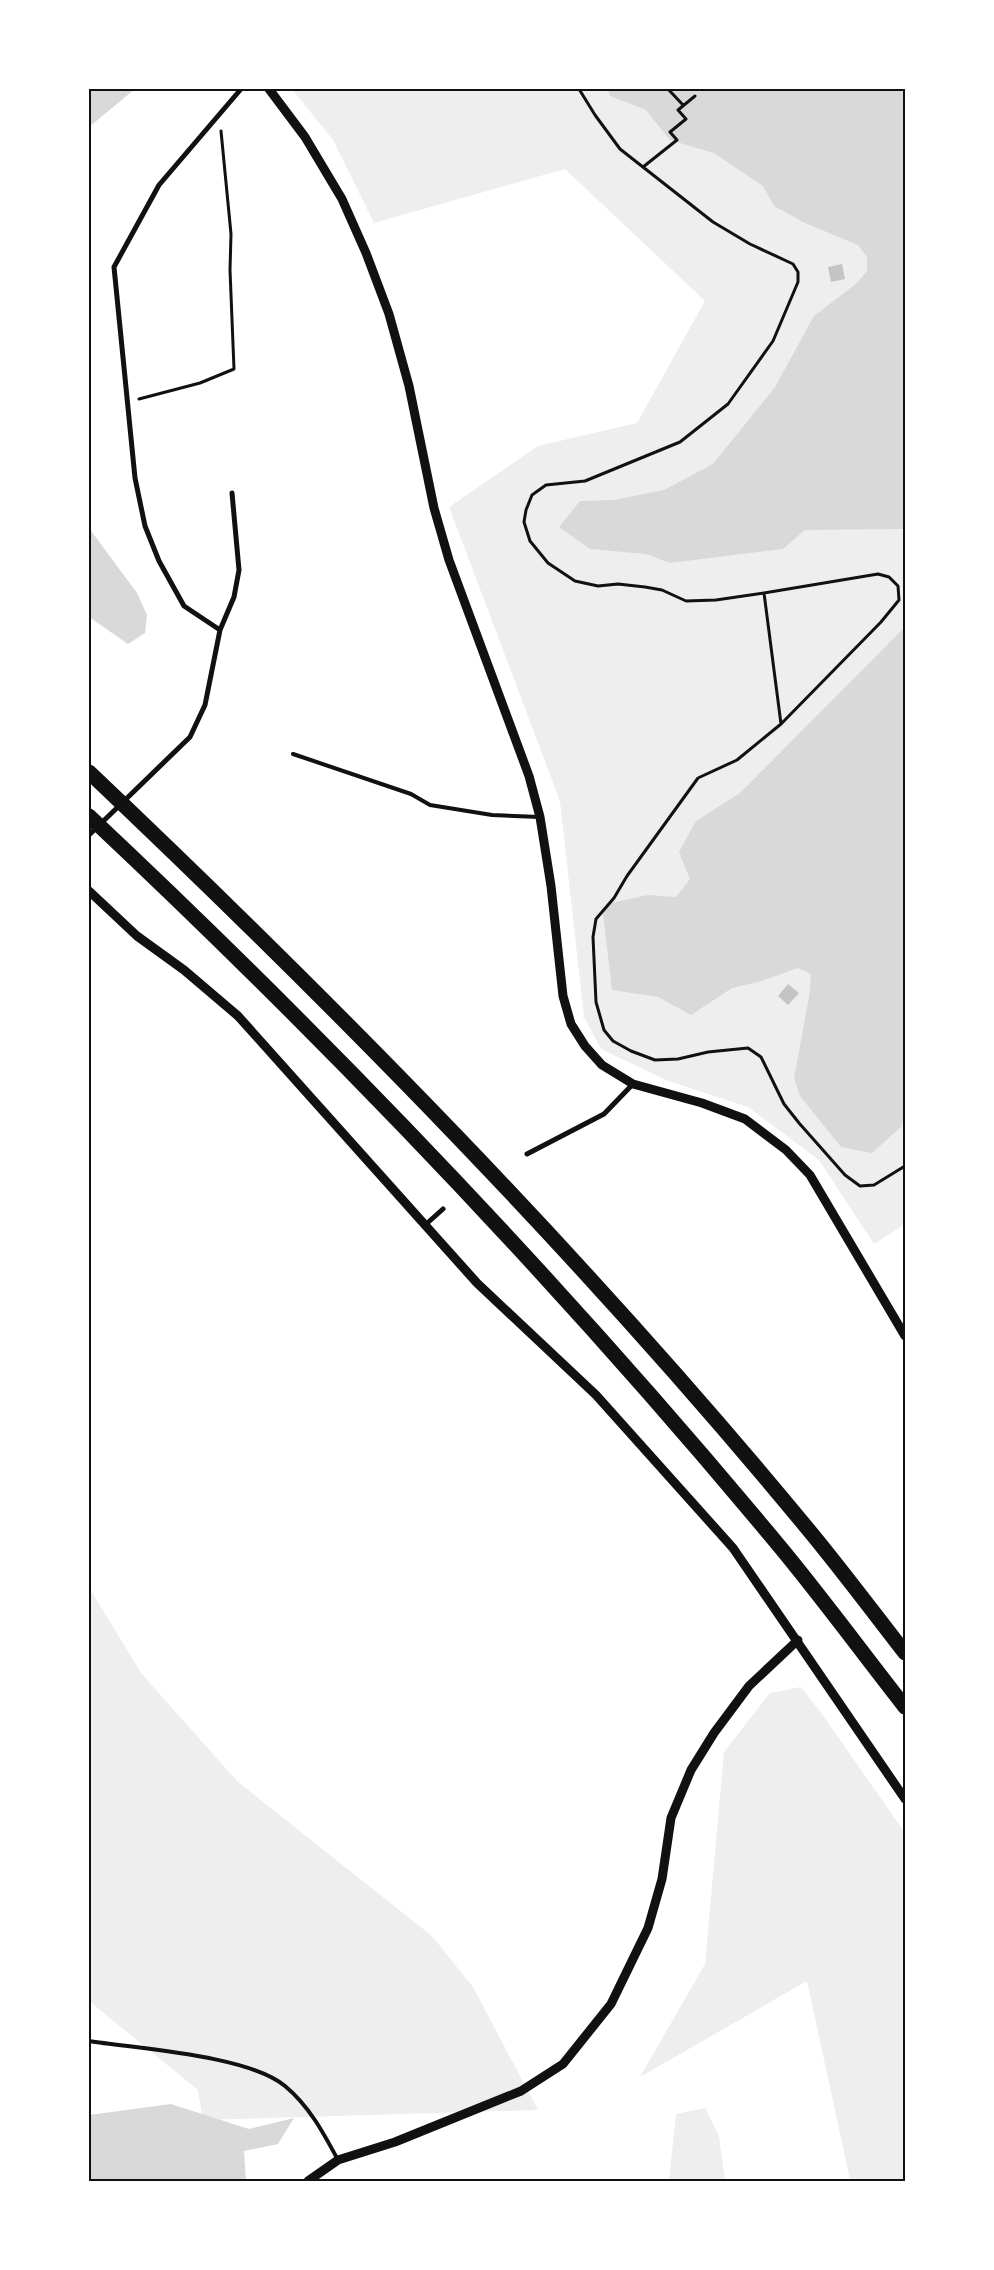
<svg xmlns="http://www.w3.org/2000/svg" width="994" height="2270" viewBox="0 0 994 2270" font-family="'Archivo Narrow',sans-serif">
<style>
.green{fill:#eee}
.water{fill:#d9d9d9}
.building{fill:#c4c4c4}
.lines{fill:none;stroke-linecap:round;stroke-linejoin:round}
.path{stroke:#111;stroke-width:3}
.service{stroke:#111;stroke-width:4}
.minor{stroke:#111;stroke-width:5}
.tertiary{stroke:#111;stroke-width:9}
.motorway{stroke:#111;stroke-width:15}
.neatline{fill:none;stroke:#111;stroke-width:2}
</style>
<rect width="100%" height="100%" fill="#fff"/>
<path class="green" d="M292,89H905V1224L874,1244L819,1160L748,1107L666,1080L601,1049L584,1017L560,801L449,507L538,446L637,423L705,301L565,169L374,223L333,140Z
M89,1587L141,1673L238,1782L432,1936L473,1987L538,2110L203,2120L198,2090L89,2001Z
M801,1687L822,1714L905,1833V2181H848L850,2180L807,1981L640,2077L705,1964L724,1752L770,1693Z
M705,2108L719,2136L725,2181H669L676,2114Z"/>
<path class="water" d="M89,89H135L89,127Z
M608,89H905V529L805,530L783,549L670,563L646,554L590,549L559,527L580,501L613,500L664,490L713,464L775,387L814,316L857,283L867,271V257L858,245L805,223L774,206L763,186L714,153L670,140L646,110L610,96Z
M89,528L137,593L147,615L145,633L128,644L89,617Z
M905,627V1106L902,1126L872,1153L841,1147L800,1096L794,1078L809,997L811,974L798,968L762,981L732,988L691,1015L658,997L612,990L603,913L611,903L648,895L676,897L690,879L679,852L696,821L740,793Z
M171,2104L249,2129L294,2118L278,2144L244,2151L246,2181H89V2115Z"/>
<path class="building" d="M842,264L845,279L831,282L828,267Z
M788,984L799,993L788,1005L778,996Z"/>
<g class="lines">
<path class="path" d="M579,89L595,115L620,149L713,222L750,244L793,264L798,272V282L773,341L728,404L680,442L585,481L546,485L532,495L526,510L524,522L530,541L548,563L575,581L598,586L618,584L645,587L662,590L686,601L716,600L764,593L878,574L889,577L898,586L899,600L881,622L781,724L737,760L698,778L627,876L614,898L596,919L593,937L596,1002L604,1030L613,1041L631,1051L655,1060L678,1059L708,1052L748,1048L761,1057L784,1104L799,1123L845,1175L860,1186L874,1185L905,1166
M668,89L683,105
M643,167L677,140L670,132L686,119L678,110L695,96
M139,399L200,383L234,369L230,270L231,234L221,131
M764,593L781,724"/>
<path class="service" d="M293,754L411,794L430,805L492,815L540,817
M89,2041C139,2049 247,2055 285,2086C309,2106 323,2132 338,2160"/>
<path class="minor" d="M220,630L234,597L239,570L232,493
M89,835L190,737L205,705L220,630L184,606L159,561L145,526L135,478L114,267L159,185L241,89
M527,1154L604,1114L633,1084
M424,1226L443,1209"/>
<path class="tertiary" d="M269,89L305,137L342,199L366,253L389,314L409,386L434,508L449,560L529,776L540,817L551,886L563,996L571,1024L585,1046L602,1065L633,1084L702,1103L745,1119L786,1150L810,1175L905,1336
M89,891L137,936L184,970L238,1016L477,1283L596,1395L733,1548L905,1799
M308,2181L338,2160L395,2142L521,2091L563,2064L611,2004L648,1928L662,1879L671,1818L691,1770L714,1733L749,1686L798,1640"/>
<path class="motorway" d="M89,772C343,1013 589,1263 812,1534C844,1573 874,1613 905,1653
M89,816C335,1047 570,1293 785,1553C826,1603 865,1656 905,1707"/>
</g>
<rect width="994" height="2270" fill="none" stroke="#ffffff" stroke-width="180"/>
<rect x="90" y="90" width="814" height="2090" class="neatline"/>
</svg>
